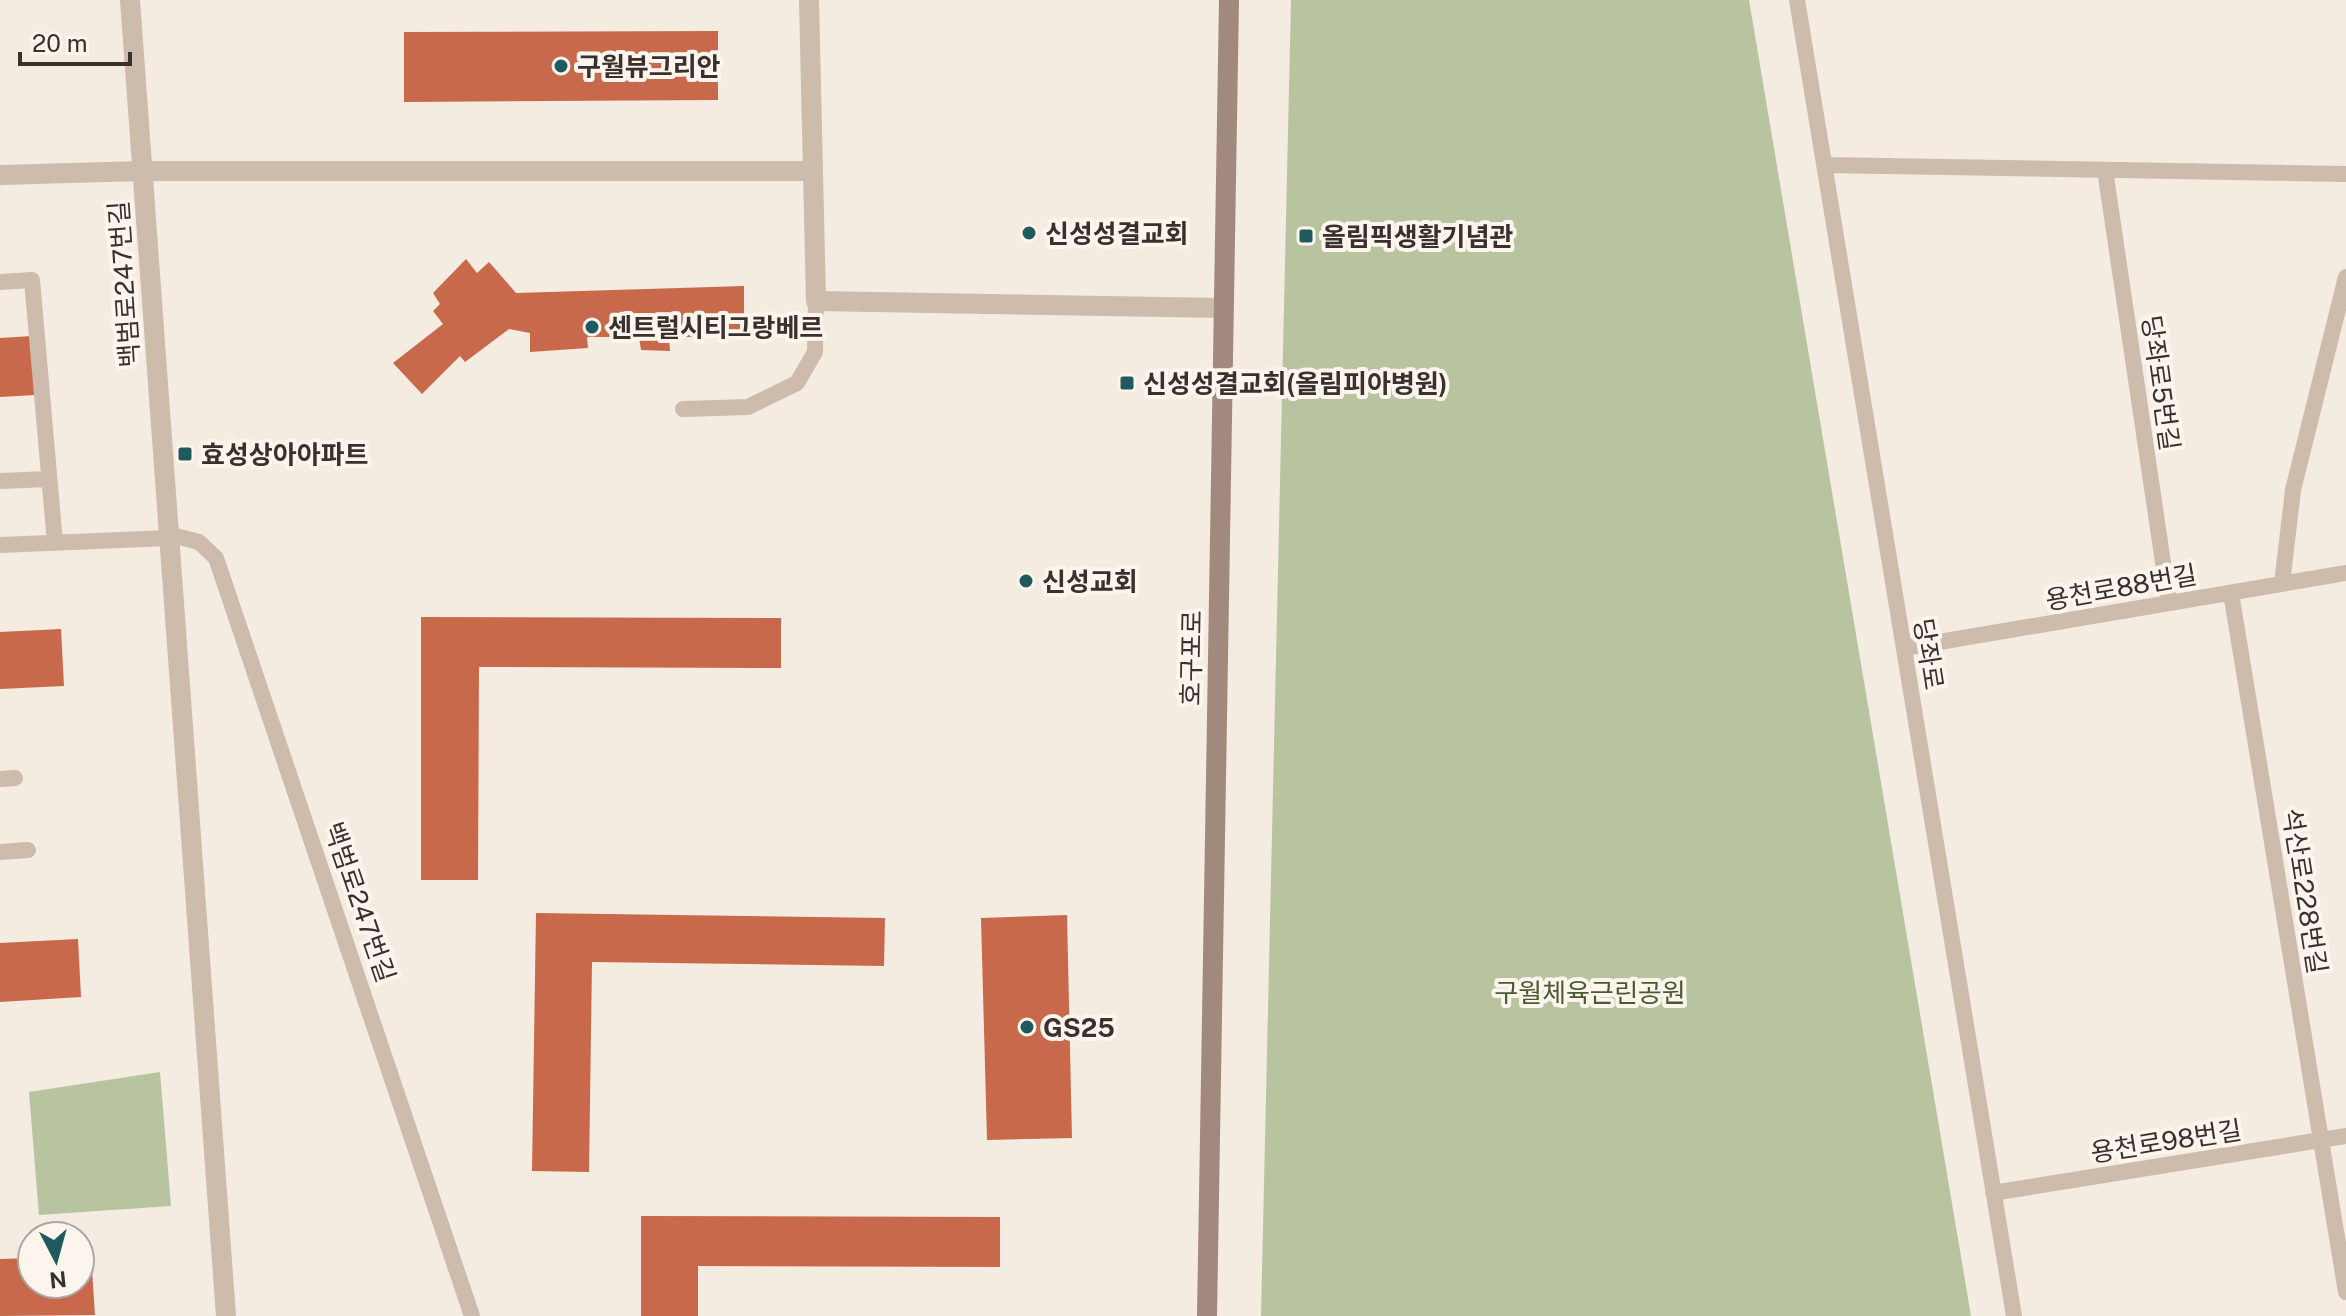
<svg xmlns="http://www.w3.org/2000/svg" width="2346" height="1316" viewBox="0 0 2346 1316" font-family="'Public Sans','Noto Sans KR',sans-serif">
<style>
.green{fill:#b8c4a0}
.building{fill:#c8694b}
.lines{fill:none;stroke-linecap:round;stroke-linejoin:round}
.service{stroke:#cdbbac;stroke-width:16}
.minor{stroke:#cdbbac;stroke-width:20}
.secondary{stroke:#a18a7d;stroke-width:20}
.poi-dot{fill:#1f5a5e;stroke:#fbf5ee;stroke-width:3}
.labels{text-anchor:middle;dominant-baseline:central;stroke-width:8;stroke-linejoin:round;paint-order:stroke}
.poi-label{font-size:26px;font-weight:bold;fill:#3b302b;stroke:#fbf5ee;text-anchor:start}
.street-label{font-size:26px;fill:#3b302b;stroke:#fbf5ee}
.park-label{font-size:26px;fill:#4a5a2e;stroke:#fbf5ee}
</style>
<rect width="100%" height="100%" fill="#f4ebe1"/>
<path class="green" d="M1291,0H1749L1971,1316H1261Z
M160,1072L171,1206L39,1215L29,1092Z"/>
<path class="building" d="M718,31V100L404,102V32Z
M466,259L477,273L489,262L516,293L744,286V337H669L670,351L641,350L639,337H587L588,348L530,352V333L509,329L465,362L460,356L422,394L393,363L443,324L433,311L440,304L433,293Z
M32,336L35,395L0,397V338Z
M421,617L781,618V668L479,667L478,880H421Z
M61,629L64,686L0,689V632Z
M536,913L885,918L884,966L592,962L589,1172L532,1171Z
M1067,915L1072,1138L987,1140L981,918Z
M78,939L81,997L0,1002V943Z
M641,1216L1000,1217V1267L698,1266V1316H641Z
M80,1255H91L95,1315L0,1316V1259L32,1258V1284H80Z"/>
<g class="lines">
<path class="service" d="M1797,0L2014,1316
M1825,165L2346,174
M2105,170L2169,603
M0,282L32,280L55,543
M683,409L748,407L797,383L815,352L816,301
M0,481L49,479
M0,545L168,538L172,535L199,542L216,558L472,1316
M2282,584L2293,490L2346,277
M2231,593L2346,1292
M1904,648L2346,573
M0,779L15,778
M0,852L28,850
M1993,1193L2346,1136"/>
<path class="minor" d="M130,0L226,1316
M809,0L816,301L1223,308
M0,175L142,171H813"/>
<path class="secondary" d="M1207,1316L1229,0"/>
</g>
<g class="poi-dot">
<circle cx="561" cy="66" r="8"/>
<circle cx="1029" cy="233" r="8"/>
<rect x="1298" y="228" width="16" height="16" rx="4"/>
<circle cx="592" cy="327" r="8"/>
<rect x="1119" y="375" width="16" height="16" rx="4"/>
<rect x="177" y="446" width="16" height="16" rx="4"/>
<circle cx="1026" cy="581" r="8"/>
<circle cx="1027" cy="1027" r="8"/>
</g>
<g class="labels">
<g class="poi-label">
<text x="577" y="66">구월뷰그리안</text>
<text x="1045" y="233">신성성결교회</text>
<text x="1322" y="236">올림픽생활기념관</text>
<text x="608" y="327">센트럴시티그랑베르</text>
<text x="1143" y="383">신성성결교회(올림피아병원)</text>
<text x="201" y="454">효성상아아파트</text>
<text x="1042" y="581">신성교회</text>
<text x="1043" y="1027">GS25</text>
</g>
<g class="street-label">
<text transform="translate(124 284) rotate(-94)">백범로247번길</text>
<text transform="translate(2161 383) rotate(82)">당좌로5번길</text>
<text transform="translate(2121 587) rotate(-10)">용천로88번길</text>
<text transform="translate(1929 654) rotate(81)">당좌로</text>
<text transform="translate(1191 658) rotate(-89)">호구포로</text>
<text transform="translate(2305 891) rotate(81)">석산로228번길</text>
<text transform="translate(360 902) rotate(71)">백범로247번길</text>
<text transform="translate(2166 1141) rotate(-9)">용천로98번길</text>
</g>
<g class="park-label">
<text x="1590" y="992">구월체육근린공원</text>
</g>
</g>
<g transform="translate(56 1260) rotate(174)"><circle r="38" fill="#fbf5ee" stroke="#aea6a0" stroke-width="2"/>
<path d="M0-6L14 30L0 20L-14 30Z" fill="#1f5a5e"/>
<text y="-12" font-size="22" font-weight="bold" text-anchor="middle" fill="#3b302b">N</text>
</g>
<path d="M20 52v12h110v-12" fill="none" stroke="#3b302b" stroke-width="4"/>
<text x="32" y="52" font-size="24" fill="#3b302b" stroke="#fbf5ee" stroke-width="6" paint-order="stroke">20 m</text>
</svg>
